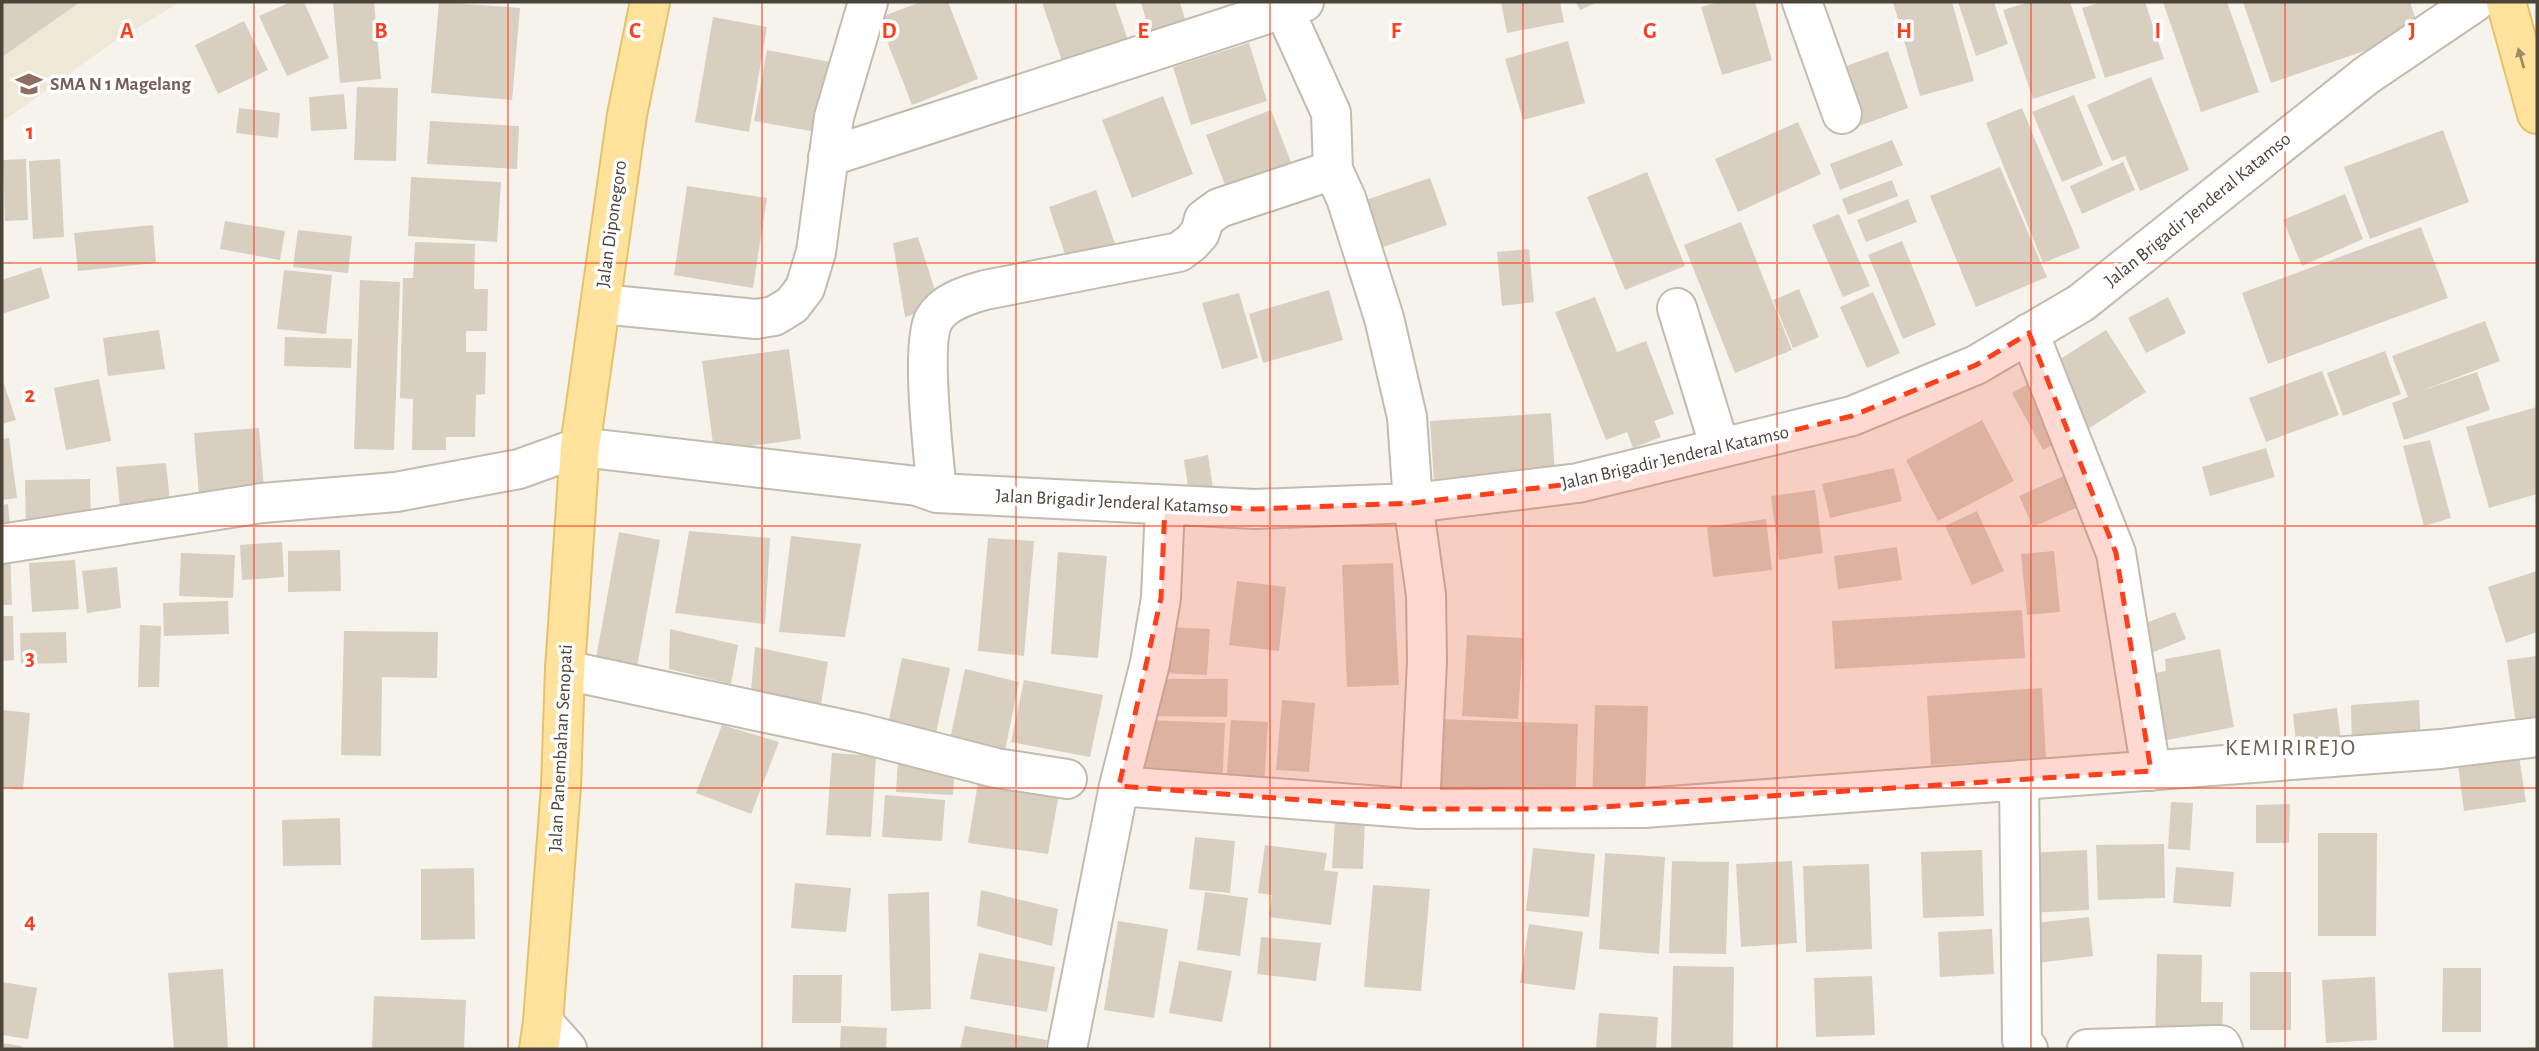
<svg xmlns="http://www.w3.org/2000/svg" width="2539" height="1051" viewBox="0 0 2539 1051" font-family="'Alegreya Sans',sans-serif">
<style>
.education{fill:#efe8d6}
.building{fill:#d8cfc1}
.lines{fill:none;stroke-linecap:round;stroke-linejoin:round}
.minor-casing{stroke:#c2bbae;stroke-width:42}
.major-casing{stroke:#e6c16a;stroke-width:42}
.minor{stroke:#fff;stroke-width:38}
.major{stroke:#ffe39c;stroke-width:38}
.oneway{fill:#9c8c66}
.marked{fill:#fc3f1d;fill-opacity:0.2;stroke:#fc3f1d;stroke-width:5;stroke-dasharray:14 9;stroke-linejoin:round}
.grid{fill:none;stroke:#fc3f1d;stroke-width:2;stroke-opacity:0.55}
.labels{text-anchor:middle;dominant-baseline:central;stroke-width:7;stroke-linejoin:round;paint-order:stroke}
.education-label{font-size:19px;font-weight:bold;fill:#785e54;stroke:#fff;text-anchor:start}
.street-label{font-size:19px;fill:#4b4439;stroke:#fff}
.quarter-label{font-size:23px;letter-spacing:2px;fill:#6e6250;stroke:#fff}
.grid-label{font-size:23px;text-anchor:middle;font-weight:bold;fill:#fc3f1d;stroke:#fff;stroke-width:7;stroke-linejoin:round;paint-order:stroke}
</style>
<rect width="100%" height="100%" fill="#f6f3ec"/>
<path class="education" d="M2,2H180L109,45L2,122Z"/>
<path class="building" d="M2,2H80L2,57Z
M291,2H304L329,58L287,76L259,16Z
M333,2H374L381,79L340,83Z
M439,2L520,8L512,100L431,93Z
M921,2H948L978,79L912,105L878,18Z
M1042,2H1115L1129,43L1064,67Z
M1141,2H1180L1190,37L1154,48Z
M1501,2H1560L1564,22L1507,33Z
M1576,2H1598L1580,10Z
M1719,2H1755L1772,60L1722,75L1701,7Z
M1893,2H1952L1974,81L1920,96Z
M1958,2H1994L2008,44L1976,56Z
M2029,2H2070L2096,78L2033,99L2003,10Z
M2102,2H2145L2164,59L2105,78L2082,8Z
M2163,2H2227L2259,92L2201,112Z
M2243,2H2410L2420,32L2271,83Z
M713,17L767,27L749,132L695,122Z
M244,21L268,70L218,94L195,45Z
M1568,41L1585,103L1523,120L1505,59Z
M1249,43L1267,101L1191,125L1173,67Z
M767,50L830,62L817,132L754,121Z
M1888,51L1908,108L1859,126L1838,69Z
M2151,77L2189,170L2140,191L2125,156L2112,161L2087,105Z
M357,87L398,88L396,161L354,160Z
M344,94L347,129L311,131L309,97Z
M2074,95L2103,165L2062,182L2032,112Z
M1163,96L1193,174L1132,198L1102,120Z
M239,108L280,113L278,138L236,133Z
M2022,108L2080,248L2043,263L1986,123Z
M1271,110L1294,170L1229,195L1206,135Z
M430,121L519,126L517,169L427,164Z
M1798,122L1821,174L1738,212L1715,159Z
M2443,130L2469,202L2370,239L2344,167Z
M1892,140L1903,165L1840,190L1830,164Z
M26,159L28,220L5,221L3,160Z
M60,159L64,237L33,239L29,161Z
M2123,162L2135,190L2082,214L2070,186Z
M2000,167L2047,277L1976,307L1930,196Z
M1647,172L1685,266L1625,290L1587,197Z
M411,177L501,182L497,242L408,236Z
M1430,178L1447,225L1383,247L1366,200Z
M1892,180L1898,196L1848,215L1842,199Z
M687,186L767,198L753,288L674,275Z
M1096,190L1116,246L1068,263L1049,207Z
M2345,194L2363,239L2302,266L2283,220Z
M1908,199L1917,222L1866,242L1857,220Z
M1839,214L1870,286L1843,297L1812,225Z
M225,221L285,231L280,260L220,249Z
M1741,222L1792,350L1735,373L1684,245Z
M153,225L156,263L78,271L74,233Z
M2421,227L2448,298L2268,364L2242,293Z
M298,230L352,236L348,273L293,267Z
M918,237L940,306L905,317L893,243Z
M1902,241L1936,325L1903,339L1868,255Z
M415,242L475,244L474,289H488L487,331H466V352H486L485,394L476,395L475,437H446V450H412L413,399L400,398L403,278H413Z
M1529,249L1534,302L1502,306L1497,252Z
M41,267L50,298L2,314V280Z
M284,270L332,275L326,334L277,329Z
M360,280L400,282L394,450L354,449Z
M1799,289L1819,337L1793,348L1773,300Z
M1329,290L1343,340L1263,363L1249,314Z
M1873,292L1900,353L1867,368L1840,307Z
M1239,293L1258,358L1222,369L1202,303Z
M1595,297L1617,352L1646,341L1674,414L1654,421L1661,437L1633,448L1627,432L1606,440L1555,312Z
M2168,297L2186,333L2146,353L2128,318Z
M2485,321L2500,361L2418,392L2477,372L2490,410L2404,440L2392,403L2408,397L2392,356Z
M159,330L165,369L108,376L103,338Z
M2106,330L2146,392L2088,429L2049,366Z
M285,337L352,339L351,368L284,366Z
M789,349L801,439L714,451L702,361Z
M2385,351L2401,394L2343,416L2327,373Z
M2322,371L2339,415L2266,442L2249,398Z
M2,378L16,420L2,424Z
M99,379L111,441L66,450L54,388Z
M2035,380L2066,437L2043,450L2012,393Z
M2537,407V494L2489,508L2466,427Z
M1551,413L1555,474L1434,481L1430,421Z
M1982,420L2014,481L1938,521L1906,460Z
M259,428L264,490L199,495L194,433Z
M9,438L17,498L2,500V439Z
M2430,440L2451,518L2424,526L2403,446Z
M2266,448L2275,477L2210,496L2202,467Z
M1208,455L1214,495L1190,499L1184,460Z
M166,463L171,512L121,516L116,467Z
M1894,468L1902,501L1830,518L1822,484Z
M2077,470L2091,501L2033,527L2019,496Z
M90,479L91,529L26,530L25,480Z
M1815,490L1823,553L1779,560L1771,496Z
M8,504L11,537L2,538V505Z
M1977,511L2004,571L1972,585L1945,526Z
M1766,519L1772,570L1713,577L1707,527Z
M689,531L770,538L765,624L675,613Z
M619,532L660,540L637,667L596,658Z
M791,536L861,544L845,637L779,632Z
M988,538L1034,541L1024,656L978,651Z
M282,542L284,577L242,580L240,545Z
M1897,547L1902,580L1838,589L1834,556Z
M2,549H10L12,605H2Z
M340,550L341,591L288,592V551Z
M2054,551L2060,612L2027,615L2021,554Z
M1058,552L1107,556L1098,658L1051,654Z
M181,553L235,555L233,598L179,596Z
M75,560L79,609L32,612L29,563Z
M1393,563L1399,685L1347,687L1342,565Z
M117,567L121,608L87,613L82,571Z
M2537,571V632L2506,643L2488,587Z
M1237,581L1286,587L1279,651L1229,645Z
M228,601L229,634L164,636L163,603Z
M2022,610L2025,658L1835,669L1832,621Z
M2175,612L2186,639L2141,657L2130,629Z
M2,616H13L14,660L2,661Z
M140,625L161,626L159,687H138Z
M1164,627L1210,629L1207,675L1161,673Z
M670,629L738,645L731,684L669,669Z
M344,631L438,632L437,678L382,677L381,756L341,755Z
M66,632L67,663L21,664L20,633Z
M1467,635L1523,638L1518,719L1462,716Z
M755,647L828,662L821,704L751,690Z
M2220,649L2234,727L2152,743L2139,676L2166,671L2165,659Z
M2537,656V722L2516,725L2507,660Z
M902,658L950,668L936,733L888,724Z
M965,669L1019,682L1004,755L949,744Z
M1151,679H1228L1227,717L1151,716Z
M1024,680L1103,695L1090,757L1011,742Z
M2042,688L2046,758L1931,765L1927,696Z
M1282,700L1315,703L1309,772L1276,770Z
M2419,700L2421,743L2352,747L2351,705Z
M1595,705L1648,706L1645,806L1592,805Z
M2337,708L2342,749L2297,754L2293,714Z
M2,710L30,713L23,790L2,788Z
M1438,719L1578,724L1575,807L1436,803Z
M1146,720L1225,723L1222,790L1143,786Z
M1231,720L1268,722L1264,787L1226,784Z
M722,725L779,742L751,814L696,793Z
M832,753L876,756L871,837L826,835Z
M2519,756L2526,802L2464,811L2458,765Z
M898,760L955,763L953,795L896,792Z
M978,783L1059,794L1048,854L968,843Z
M885,795L945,800L942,841L882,837Z
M2171,802L2193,803L2190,850L2168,849Z
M2290,804L2289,843H2256V805Z
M340,818L341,865L283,866L282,820Z
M1335,820L1365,821L1363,869L1332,868Z
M2318,833H2377L2376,936H2318Z
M1195,837L1235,841L1230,893L1189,889Z
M2164,844L2165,898L2098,900L2096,845Z
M1265,845L1327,853L1324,870L1338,872L1331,925L1269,917L1272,895L1258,893Z
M1533,848L1595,854L1589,917L1526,911Z
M1982,850L1984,916L1923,918L1921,852Z
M2087,850L2089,910L2027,913L2025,853Z
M1605,853L1665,857L1659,954L1599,949Z
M1672,861L1729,862L1726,954L1669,953Z
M1792,861L1797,943L1741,947L1736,864Z
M1869,864L1872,949L1806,952L1803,866Z
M2176,867L2234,872L2231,907L2173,903Z
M474,868L475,939L421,940V869Z
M795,883L851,888L846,932L791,928Z
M1373,885L1430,889L1421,991L1364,987Z
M981,890L1058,909L1052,946L977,926Z
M929,892L931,1009L891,1011L888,894Z
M1205,892L1248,898L1240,956L1197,950Z
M2089,917L2093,956L2029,964L2025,924Z
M1118,921L1168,929L1154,1018L1104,1010Z
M1529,924L1583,932L1575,990L1520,983Z
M1992,929L1994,974L1940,977L1938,932Z
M1261,937L1321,943L1316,981L1257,974Z
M979,953L1055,967L1047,1012L970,999Z
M2157,954L2202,955L2201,1002H2223L2222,1040L2155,1038Z
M1179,961L1232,971L1222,1022L1169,1013Z
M1673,966L1734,967L1733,1049H1671Z
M2443,968H2481V1032H2442Z
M223,969L228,1049H174L168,973Z
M2250,972H2291V1030H2250Z
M793,975H842L841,1023H792Z
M1872,976L1875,1035L1816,1037L1814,978Z
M2375,977L2377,1040L2326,1043L2322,980Z
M2,982L37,988L28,1039L2,1035Z
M374,996L466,1000L464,1049H372Z
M1599,1013L1658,1017L1656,1049L1596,1048Z
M841,1026L887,1028L886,1049H840Z
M965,1026L1047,1040L1045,1049H960Z
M2,1043L22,1046L21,1049H2Z"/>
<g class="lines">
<defs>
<path id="minor" d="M1802,2L1842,114
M1283,7L1331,113L1333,170L1346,198L1384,318L1407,417L1413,503L1426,595L1427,661L1420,809L1644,808L2441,749L2537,737
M828,157L1304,2
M601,304L756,319L774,316L792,305L805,288L816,252L834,117L868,2
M1677,308L1720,448
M2029,333L2116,553L2151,771
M937,493C934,459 920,344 934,319C944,302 967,295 985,290L1179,252L1191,243L1200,233L1204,219L1219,208L1333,170
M2,544L262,503L396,492L519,469L580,447L917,486L937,493L1255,509L1413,503L1578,483L1852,416L1976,365L2081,303L2367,75L2475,2
M565,670L860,733L996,768L1067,779
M2019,780L2022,1040L2024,1046L2028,1049
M1119,786L1420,809
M543,1022L567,1049
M1067,1049L1119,786L1150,663L1161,598L1165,505
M2087,1049L2214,1045H2221L2223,1049"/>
<path id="major" d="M2506,2L2537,114
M539,1049L543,1022L561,786L565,670L580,447L627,115L650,2"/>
</defs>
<use href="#minor" class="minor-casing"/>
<use href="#major" class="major-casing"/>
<use href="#minor" class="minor"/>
<use href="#major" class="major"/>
</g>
<defs><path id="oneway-solid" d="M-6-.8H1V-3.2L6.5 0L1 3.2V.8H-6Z" transform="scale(1.75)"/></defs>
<use class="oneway" href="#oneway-solid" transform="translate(2521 58) rotate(-106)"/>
<path class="marked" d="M2029,333L2116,553L2151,771L1572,809H1420L1119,786L1161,598L1165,505L1255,509L1413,503L1578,483L1852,416L1976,365Z"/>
<path class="grid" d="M254,2V1049M508,2V1049M762,2V1049M1016,2V1049M1270,2V1049M1523,2V1049M1777,2V1049M2031,2V1049M2285,2V1049M2,263H2537M2,526H2537M2,788H2537"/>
<defs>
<symbol id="school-bare" viewBox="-9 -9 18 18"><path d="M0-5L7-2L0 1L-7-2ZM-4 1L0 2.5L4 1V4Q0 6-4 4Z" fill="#8d6e63" stroke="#fff" stroke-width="2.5" paint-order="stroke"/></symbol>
</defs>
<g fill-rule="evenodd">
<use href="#school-bare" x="10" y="65" width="38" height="38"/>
</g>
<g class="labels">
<g class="education-label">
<text x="50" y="84">SMA N 1 Magelang</text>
</g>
<g class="street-label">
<text transform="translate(2198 210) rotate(-39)">Jalan Brigadir Jenderal Katamso</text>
<text transform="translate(612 224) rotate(-82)">Jalan Diponegoro</text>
<text transform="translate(1675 458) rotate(-13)">Jalan Brigadir Jenderal Katamso</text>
<text transform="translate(1112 502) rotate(3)">Jalan Brigadir Jenderal Katamso</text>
<text transform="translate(561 748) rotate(-87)">Jalan Panembahan Senopati</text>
</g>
<g class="quarter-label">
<text x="2291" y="748">KEMIRIREJO</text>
</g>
</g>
<g class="grid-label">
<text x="127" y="38">A</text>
<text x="381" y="38">B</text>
<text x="635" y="38">C</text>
<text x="889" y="38">D</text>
<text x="1143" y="38">E</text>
<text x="1396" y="38">F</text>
<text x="1650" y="38">G</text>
<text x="1904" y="38">H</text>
<text x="2158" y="38">I</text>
<text x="2412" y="38">J</text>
<text x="30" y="139">1</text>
<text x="30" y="402">2</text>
<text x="30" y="665">3</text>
<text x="30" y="928">4</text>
</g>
<rect width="2539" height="1051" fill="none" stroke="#4b4439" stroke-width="7"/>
</svg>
